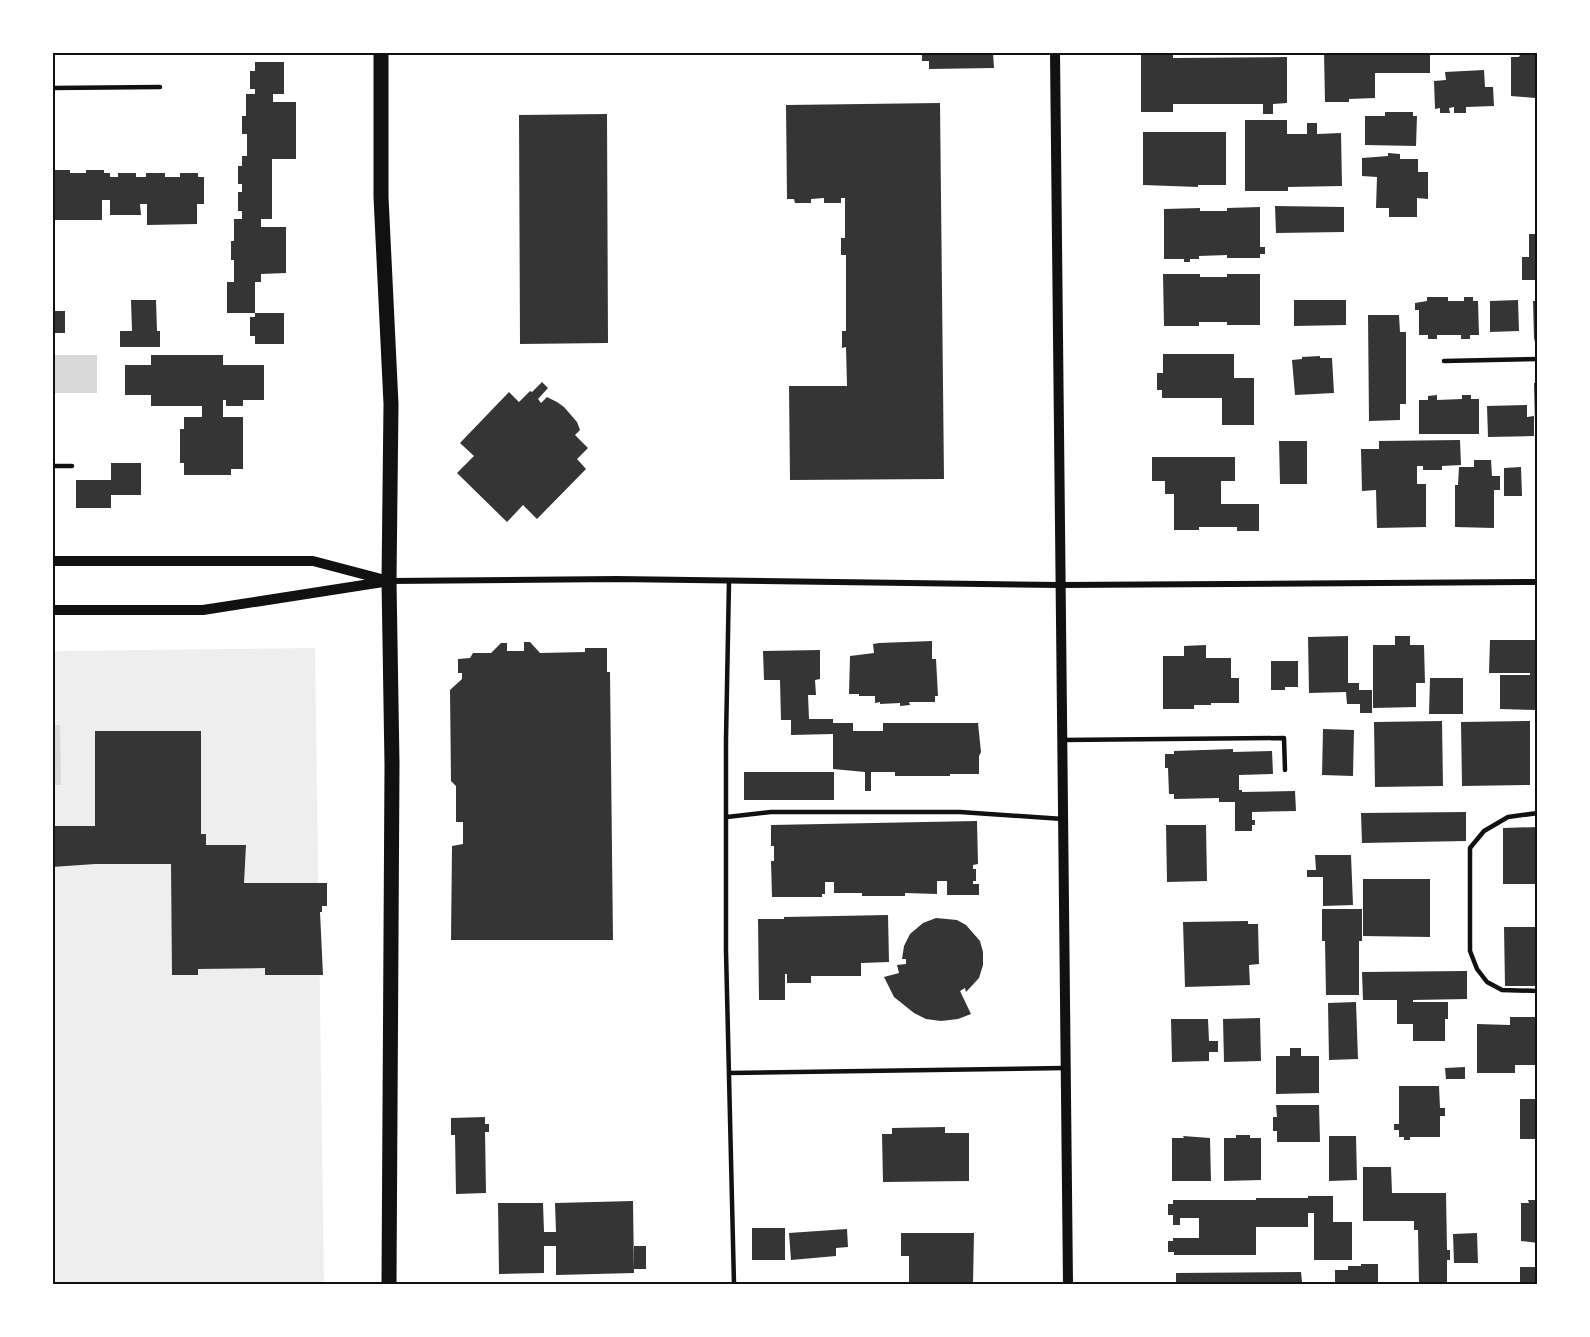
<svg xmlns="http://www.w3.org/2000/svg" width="1590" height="1337" viewBox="0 0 1590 1337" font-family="'Varela Round',sans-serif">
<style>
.green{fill:#eee}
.water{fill:#d9d9d9}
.building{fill:#353535}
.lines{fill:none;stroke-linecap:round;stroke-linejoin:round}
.service{stroke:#111;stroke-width:4.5}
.minor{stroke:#111;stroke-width:6}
.tertiary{stroke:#111;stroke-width:10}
.primary{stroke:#111;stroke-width:15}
.neatline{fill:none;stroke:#111;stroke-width:2}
</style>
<rect width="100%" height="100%" fill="#fff"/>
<path class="green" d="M315,648L324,1284H53V651Z"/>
<path class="water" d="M53,355H97V393H53Z
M53,725H60L61,785H53Z"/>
<path class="building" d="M922,52H993L994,68L929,69V61H922Z
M1141,52H1173V58L1287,57V103L1273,104V114H1263V104H1173V112H1141Z
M1324,52H1430V73H1375V98L1349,99V102H1325Z
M1520,55H1538V102H1535V98L1511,96V57H1519Z
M255,62H284V94H273V102H296V159H272V219H261V227H286V273L261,274V282H255V313H284V344H255V336H250V317H255V313H227V282H234V260H231V241H234V219H242V211H238V192H242V184H238V166H242V156H247V134H242V116H246V94H255V89H250V71H255Z
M1484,70L1485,87H1493L1494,106L1466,107V113H1454V107L1449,108L1450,113H1440V108L1435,109L1434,81L1446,80L1445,72Z
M940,103L944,479L790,480L789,386H847L846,347L842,348V331H846V255H841V238H845V198H841V203H824V198L811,199V203H795L794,199H787L786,105Z
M1385,112H1413V116H1417L1416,146L1365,145V116H1385Z
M607,114L608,343L520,344L519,115Z
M1245,120H1287V134H1307V123H1317V134L1341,133L1342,186L1288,187V191H1245Z
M1143,132H1226V185H1198V187L1143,185Z
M1388,153L1400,154V159H1418V172H1428V199L1417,198V217H1389V208H1376L1377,177L1362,176V158L1388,156Z
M52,170H70V173H86V170H104V173H110V177H118V173H136V177H146V173H165V177H180V173H198V177H204V204H197V224L147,225V204H140L141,215H110V200H102V220H53Z
M1275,206L1344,207V232L1276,233Z
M1260,207V247H1265V254H1260V258H1227V255L1199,256V259H1190V262H1184V259H1164V209L1200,208V211H1227V208Z
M1529,234H1538V280H1522V257H1529Z
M1163,274H1200V277H1227V274H1260V325H1227V322H1199V326H1164Z
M1427,297H1448V301H1464V297H1473V301H1478L1479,335H1470V339H1461V335H1437V339H1428V335H1419V310H1415V303L1427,301Z
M131,300H156L157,331H160V347H120V331H132Z
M1294,300H1346V325L1294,326Z
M1518,300L1519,331L1490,332V301Z
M1533,301H1538V342H1535L1534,338Z
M52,311H65V333H52Z
M1368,315H1399L1400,332H1406V404H1400V420L1369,421Z
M1163,354H1234V378H1254V425H1222V398H1162V390H1157V373H1163Z
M151,355H223V365H264V400H243V406H226V400H223V417H243V469H231V475H184V463H180V429H184V417H202V406H151V395H125V365H151Z
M1320,356V358H1332L1334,393L1295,395L1292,360L1302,359V357Z
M542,382L548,388L538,399L541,403L547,397L557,402L564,407L577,422L580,430L575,435L588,448L577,459L586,469L537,519L523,505L507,522L457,473L474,456L460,443L509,392L519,402L530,391L532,392Z
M1534,383H1538V423H1535Z
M1437,395V400L1462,399V395H1471V399H1479V434H1419V400H1428V396Z
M1527,405V417L1534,416V436L1488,437L1487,406Z
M1460,440L1461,465L1442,466V470H1423V466H1417V484H1426V527L1377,528L1376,490L1362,491L1361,449H1379V441Z
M1279,441H1307V484H1280Z
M1152,457H1235V481H1221V504H1259V531H1237V527H1199V530H1174V494H1165V481H1152Z
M1474,460H1491L1492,476H1500V490H1494V528L1455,527V485H1458L1459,467H1474Z
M111,463H141V495H111V508H76V480H111Z
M1521,467L1522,496H1504V468Z
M1348,636V683H1359V690H1372V713H1360V704H1347L1346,692L1309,693L1308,637Z
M1395,636H1410V645H1424L1425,683H1416V707L1373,708V645H1395Z
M1490,640H1538V710L1500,709V675H1530V673H1489Z
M932,641V659H936L938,696H935V702H909L910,705L900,706V703L880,704V702L875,703V696H859V694H849L850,656L874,653L873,644L879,643Z
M524,642H530L540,653L585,652V648H607V672H610L613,940H451L452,846L463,844V822H456V786L451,781L450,690L462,679V673H458V659L470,658L473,653H491L501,643H507V651H524Z
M1206,645V658H1231V678H1239V703H1211V705H1194V709H1163V656H1184V646Z
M820,650V679L815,680L816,695H808L809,719H833V723H853V731H883V723H978L981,752L979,756V774H950V776H895V772H871V791H865V772L833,769V734L791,735V720H781L780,680H764L763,651Z
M1271,661H1298V687H1285V690H1271Z
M1430,678H1463V714H1429Z
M1442,721L1443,786L1375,787L1374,722Z
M1530,721V785L1462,786L1461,722Z
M1323,729L1354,730L1353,776L1322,775Z
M95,731H201V834H206V845H246L244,883H327V906H322V912H320L323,975H265V968L198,969V975H172L171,864H95L52,867V826H95Z
M1233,749V752L1272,751L1273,774L1239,775V790H1242V792L1295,791L1296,811L1252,812V820H1255V825H1252V831H1235V802H1219V798L1174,799V794H1169L1168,768H1165V754H1174V751Z
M744,772H834V800H744Z
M1466,812V841L1362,843L1361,813Z
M977,821L978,864L973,865V869H976V881H973V884H979V895H947V881H937V894L905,893V896H862V893H834V882H825V894H822V897H772L771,861H774V846H771V825Z
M1166,825H1206L1207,881L1167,882Z
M1538,827V884H1503V828Z
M1315,855H1351L1353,905L1323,906V877H1307V870H1316Z
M1363,879H1430V937L1363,936Z
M1322,909H1362V941H1359V995H1326L1325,941H1322Z
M888,915L889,962L861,963V976H811V983H787V974H785V1000H759L758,919H784V917Z
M936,918L957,920L966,925L980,941L983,952V965L979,978L966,992L965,988L960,991L971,1014L958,1019L941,1021L926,1019L914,1013L894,997L884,977L899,973L897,965L906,964V959H902L904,946L910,934L923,923Z
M1248,921V924H1258L1259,964L1249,965L1250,985L1185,987L1183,922Z
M1504,927H1538V986H1505Z
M1467,971V999L1413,1000V1002H1448V1019H1445V1041H1413V1024H1397V1000H1363L1362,972Z
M1356,1002L1358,1059L1329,1060L1328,1003Z
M1510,1017H1538V1065H1515V1073H1477V1024L1510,1025Z
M1260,1018L1261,1061L1224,1062L1223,1019Z
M1171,1019H1208L1209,1041H1218V1052H1209V1061L1172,1062Z
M1290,1048H1301V1056H1319V1093L1276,1094V1056H1290Z
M1465,1067V1079H1446L1445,1068Z
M1399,1086H1439L1440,1108H1445V1116H1440V1137H1410V1140H1404V1137H1399V1130H1394V1124H1399Z
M1520,1099H1538V1139H1520Z
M1276,1105H1319L1320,1142H1277V1131H1273V1117H1277Z
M485,1117V1124H489V1132H485L486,1193L456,1194L455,1135H451V1118Z
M945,1127V1133H969V1181L883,1182L882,1134H892V1128Z
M1236,1135H1250V1138H1261V1180L1224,1181V1138H1236Z
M1183,1136L1210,1138L1211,1181H1172V1138H1184Z
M1329,1136H1356L1357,1180L1329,1181Z
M1363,1167H1391L1392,1193H1446L1447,1250H1450V1260H1447V1284H1419L1418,1230H1414V1221H1363Z
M1308,1196H1333V1222H1352V1260H1314V1213H1308V1227H1256V1255H1174V1252H1168V1241H1173V1238H1199V1218H1180V1225H1173V1215H1168V1204H1173V1200H1256V1198H1308Z
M1528,1200H1538V1243L1521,1241V1203H1529Z
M633,1201L634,1273L556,1275V1246H544V1273L499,1274L498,1203H543L544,1232H556L555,1203Z
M752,1228H785V1260H752Z
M847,1229L848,1247L836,1248V1256L791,1260L789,1233Z
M901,1233H974L973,1284H909V1256H901Z
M1477,1233L1478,1263H1454L1453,1234Z
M634,1246H646V1269H634Z
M1361,1264H1378V1284H1335V1270H1348V1266H1361Z
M1520,1267H1538V1284L1520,1282Z
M1301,1272L1302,1282H1308V1284H1176V1273Z"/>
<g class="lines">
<path class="service" d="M52,88L160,87
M1444,361L1538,359
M52,466H72
M729,581L726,739V951L734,1284
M1062,740L1284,738L1285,770
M1538,813L1508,817L1484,831L1470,848V951L1477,969L1487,982L1502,990L1538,991
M727,817L771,812H960L1063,819
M729,1073L1065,1068"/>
<path class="minor" d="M389,581L617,579L1060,585L1538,582"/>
<path class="tertiary" d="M1055,52L1068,1284
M52,561H313L389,581
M52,610H203L383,582"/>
<path class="primary" d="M381,52V197L391,404L389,581L392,764L389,1284"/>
</g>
<rect width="1590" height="1337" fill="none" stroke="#ffffff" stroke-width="108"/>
<rect x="54" y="54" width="1482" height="1229" class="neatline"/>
</svg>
